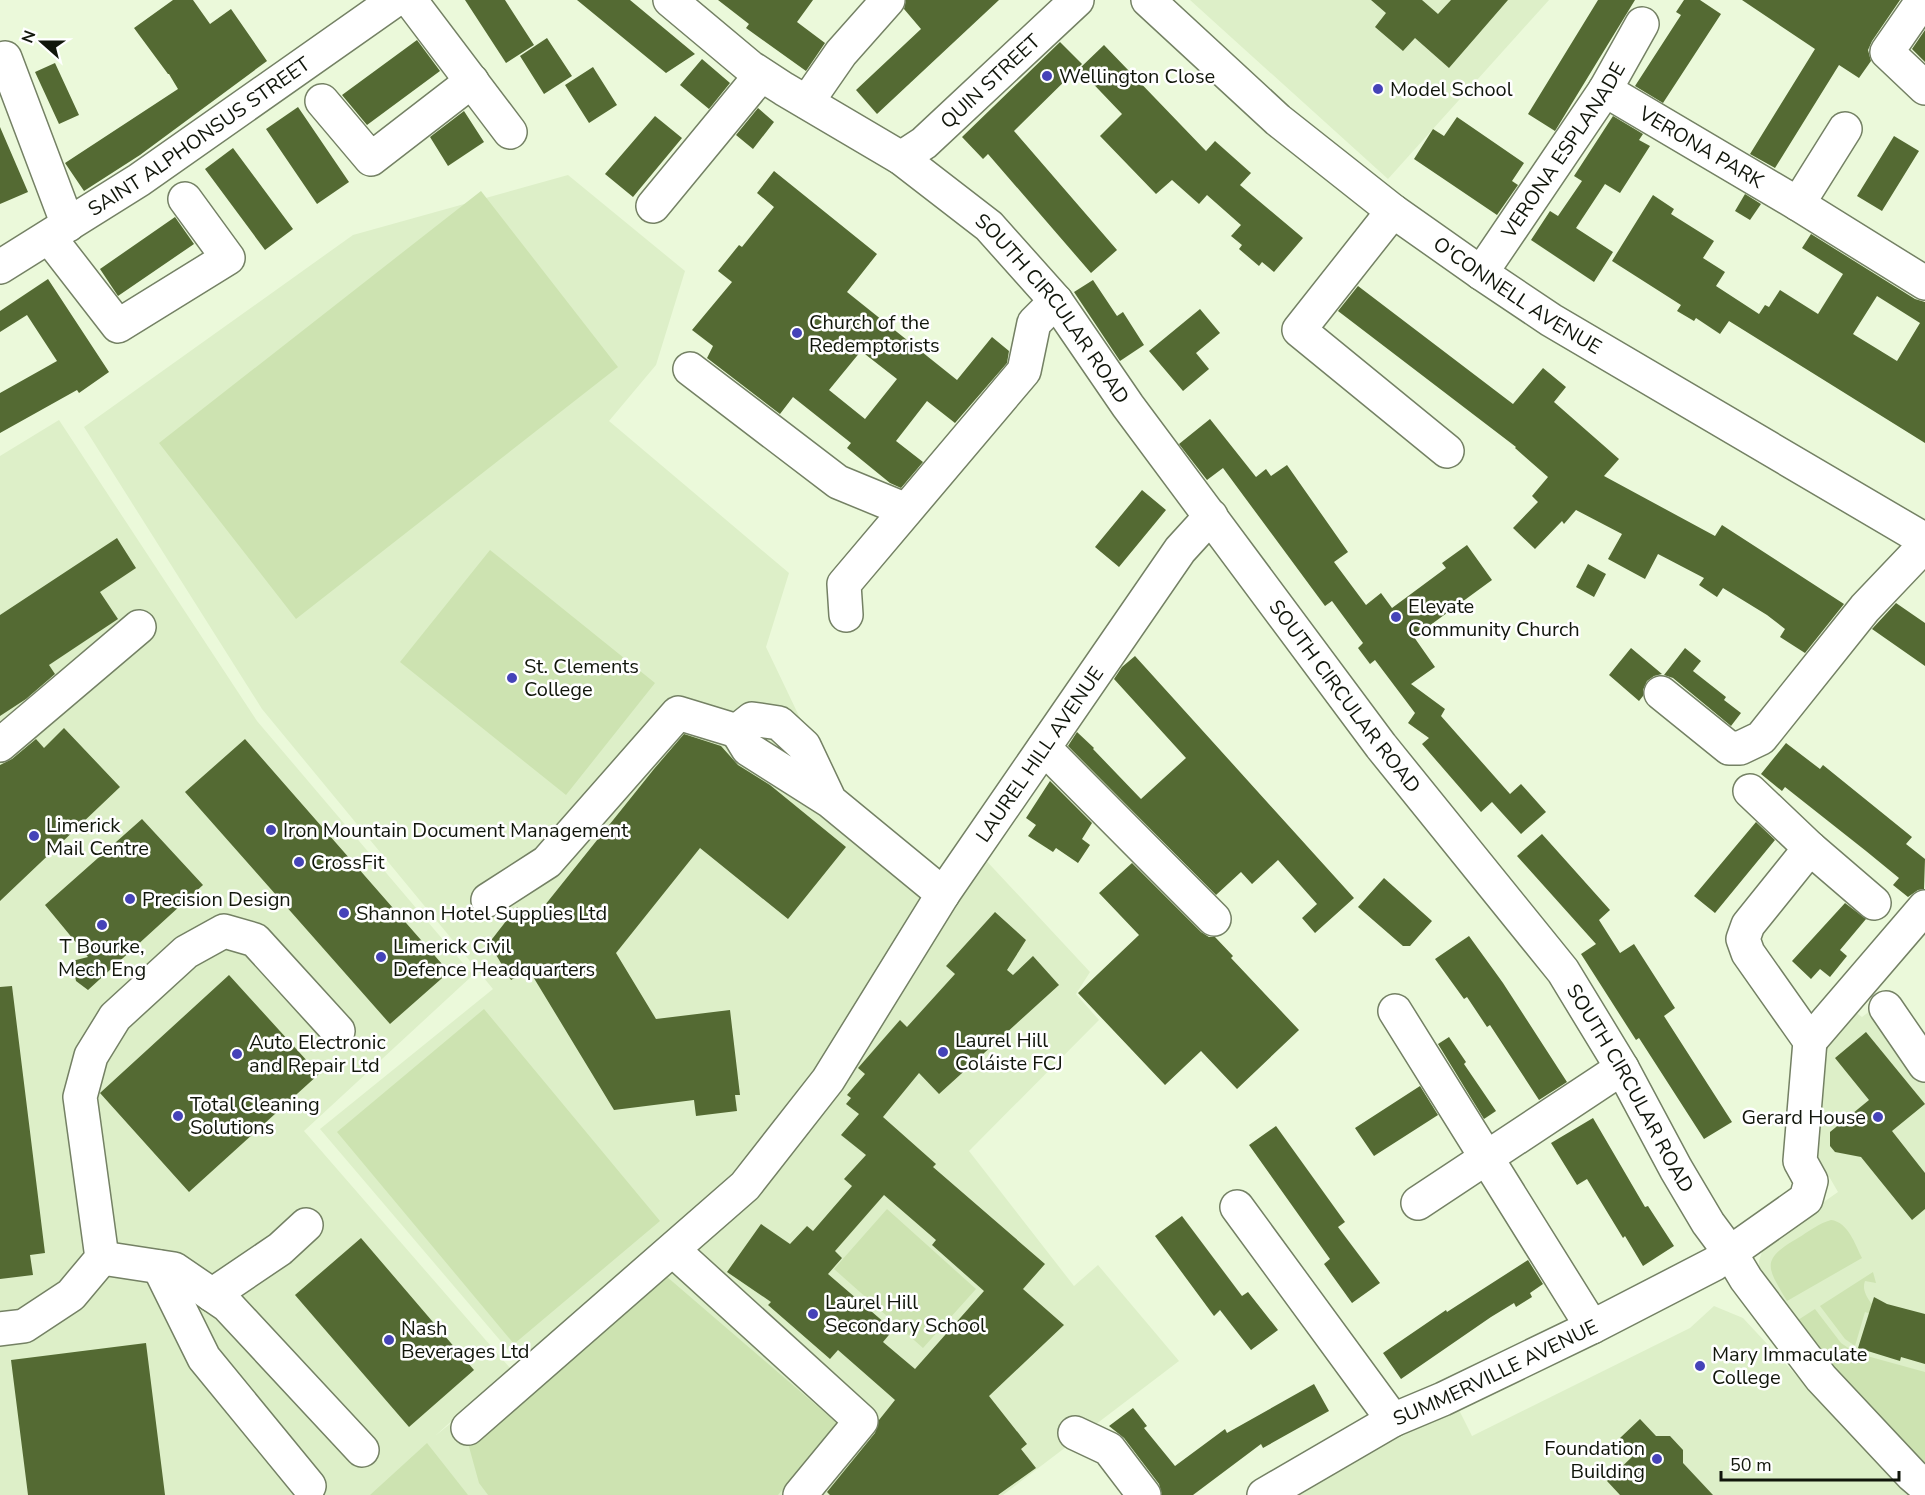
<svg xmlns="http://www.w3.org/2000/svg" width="1925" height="1495" viewBox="0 0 1925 1495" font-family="'Nunito Sans',sans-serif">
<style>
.built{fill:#ddefc8}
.green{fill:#cde3b1}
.building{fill:#546a33;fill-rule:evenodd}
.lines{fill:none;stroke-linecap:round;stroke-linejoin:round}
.minor-casing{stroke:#748164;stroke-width:36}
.major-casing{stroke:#748164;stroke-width:36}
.minor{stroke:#fff;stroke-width:33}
.major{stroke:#fff;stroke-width:33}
.poi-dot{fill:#4543b8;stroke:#fff;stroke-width:2}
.labels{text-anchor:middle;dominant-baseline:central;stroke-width:5;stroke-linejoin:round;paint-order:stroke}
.poi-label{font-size:20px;fill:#11160b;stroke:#fff;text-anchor:start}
.street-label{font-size:20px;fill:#11160b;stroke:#fff}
</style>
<rect width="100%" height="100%" fill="#ebf9da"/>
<path class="built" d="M1190,0H1549L1388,179Z
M568,175L685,271L656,365L609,421L789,573L766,647L831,783L944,886L980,854L1090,972L1076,994L1099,1020L969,1151L1074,1286L1098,1265L1179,1361L1003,1495H0V456L59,420L257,721L473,975L304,1131L510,1368L435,1436L522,1366L320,1129L493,989L262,709L84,427L353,235Z
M1886,999L1925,1045V1470L1819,1359L1759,1271V1261L1765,1243L1838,1192L1816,1154L1823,1050L1851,1009L1862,1017Z
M1714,1306L1743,1318L1863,1447L1918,1495H1289L1456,1404L1472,1436L1690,1328Z"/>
<path class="green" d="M481,191L618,367L296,619L159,443Z
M490,550L655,683L566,795L400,662Z
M484,1009L660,1221L514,1344L337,1132Z
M887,1209L976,1289L923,1348L834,1269Z
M1831,1220C1848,1222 1855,1244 1862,1258L1787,1301C1767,1267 1760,1260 1798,1238C1808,1232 1819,1223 1831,1220Z
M659,1270L838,1424L778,1495H488L479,1483L466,1436Z
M1873,1272L1876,1283L1865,1281C1862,1289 1866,1296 1871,1303L1913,1327L1865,1312L1855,1346L1845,1339L1820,1306Z
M1815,1309L1841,1343L1856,1353L1925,1372V1470L1819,1359L1796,1324L1798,1320Z
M427,1443L468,1495H370Z"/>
<path class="building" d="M173,0H193L210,24L231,9L267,61L140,155L84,191L65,163L178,89L169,74H168L134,28Z
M465,0H505L534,45L506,63Z
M577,0H630L695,54L666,73Z
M718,0H813L797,22L825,43L806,71L746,28L749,24Z
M906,0H999L877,114L856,90L921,29L904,9Z
M1371,0H1422L1438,14L1451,0H1508L1449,68L1415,38L1403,51L1375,27L1386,13Z
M1598,0H1635L1555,131L1528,114Z
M1684,0H1700L1721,14L1663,103L1635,86L1681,15L1676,12Z
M1742,0H1900L1872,41L1868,50L1871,61L1859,78L1839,65L1775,168L1750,154L1815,49Z
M1925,30V62L1912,49Z
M547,38L572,76L544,94L520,56Z
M417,40L440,71L367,125L342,95Z
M1060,42L1082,64L1014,131L1117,250L1091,273L988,154L983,159L962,137Z
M1104,45L1206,151L1215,141L1251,173L1240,185L1303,238L1274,272L1262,262L1259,266L1239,249L1242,245L1231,236L1241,225L1207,195L1199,204L1172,180L1156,194L1100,136L1122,114L1079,69Z
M702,59L730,83L709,109L680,85Z
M55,63L79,115L59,124L35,72Z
M593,67L617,105L589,123L565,85Z
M298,107L349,182L317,204L266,129Z
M758,108L774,122L753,149L736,135Z
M464,111L484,142L448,166L430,137Z
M655,116L682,138L633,197L605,174Z
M1613,116L1643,134L1639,140L1650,146L1620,193L1605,184L1576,228L1613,252L1594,282L1531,240L1550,211L1558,216L1582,181L1574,176Z
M1457,117L1524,163L1512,181L1518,185L1497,215L1414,159L1433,129L1444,136Z
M0,127L28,192L0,204Z
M1894,136L1919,151L1882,211L1857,196Z
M233,148L293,229L265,250L205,169Z
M774,171L877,254L847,292L957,380L992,337L1009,351L1007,363L955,423L927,401L896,441L923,462L901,488L890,483L847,448L851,443L793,397L780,414L707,358L713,346L692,330L732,282L718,271L739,245L742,247L774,207L757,193ZM861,351L897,379L865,419L829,390Z
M1745,194L1761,204L1750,220L1735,211Z
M1653,195L1674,209L1671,214L1714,241L1703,258L1725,272L1716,286L1759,314L1765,305L1769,307L1780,290L1818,314L1843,274L1802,248L1811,234L1915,299L1925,302V443L1729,321L1720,334L1696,318L1694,321L1677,311L1681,305L1612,261ZM1877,296L1920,323L1897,361L1853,334Z
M175,217L194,244L118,296L100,269Z
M48,279L109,372L79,393L77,390L0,433V393L57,361L27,315L0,332V311Z
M1093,280L1117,316L1123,312L1144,345L1120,361L1074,292Z
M1358,286L1513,404L1543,368L1566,387L1554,402L1619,459L1604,476L1715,536L1722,525L1844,604L1805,653L1780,637L1785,629L1767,615L1723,588L1717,597L1699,585L1704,578L1658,554L1645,579L1608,559L1622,534L1576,510L1564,524L1562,521L1535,549L1513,528L1538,502L1532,496L1548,477L1515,448L1516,447L1338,311Z
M1200,309L1220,333L1196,353L1209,369L1183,391L1149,351Z
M1210,419L1256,477L1266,469L1271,476L1287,465L1348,552L1334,562L1366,605L1381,593L1392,608L1446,568L1442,563L1467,545L1492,580L1414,637L1435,667L1411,684L1445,709L1441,716L1510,794L1521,784L1546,812L1521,834L1492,802L1481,812L1422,744L1429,738L1408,723L1415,713L1375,660L1370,664L1358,648L1363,643L1332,601L1325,606L1223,468L1207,480L1179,444Z
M1142,490L1166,510L1119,567L1095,547Z
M117,538L136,568L100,592L118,619L49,665L55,674L26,699L0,716V615Z
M1588,564L1606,574L1594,597L1576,587Z
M1896,603L1925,623V666L1872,629Z
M1631,648L1662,674L1654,676L1647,681L1643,690V696L1639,701L1609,675Z
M1685,648L1701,661L1693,671L1726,697L1724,700L1741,713L1731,726L1673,678L1664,675Z
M1135,656L1354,898L1315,933L1302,918L1317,904L1278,860L1252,884L1241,872L1216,895L1068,746L1077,732L1094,748L1093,749L1141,799L1186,758L1114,679L1122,667Z
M64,728L120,787L0,901V765L12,759L36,739L44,748Z
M684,734L721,746L738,765L770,785L846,847L788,919L700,848L616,953L656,1019L730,1010L740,1095H735L737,1111L696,1116L694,1100L614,1110L529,970L511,980L489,943L517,907L533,920L654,769Z
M245,739L449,972L390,1024L185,792Z
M1786,743L1820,769L1823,765L1912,837L1906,844L1925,859L1924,889L1918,890L1908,897L1893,885L1899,878L1866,851L1785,787L1782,791L1761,774Z
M1050,781L1092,823L1082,839L1090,845L1078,863L1056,848L1053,852L1028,836L1036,825L1026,818Z
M142,819L203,885L88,990L76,981L72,961L88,957L45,905Z
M1756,822L1775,840L1715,913L1694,896Z
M1542,834L1610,910L1599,920L1620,953L1634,944L1675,1008L1664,1016L1732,1122L1704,1139L1639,1038L1636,1040L1581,954L1596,944L1517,856Z
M1132,863L1201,932L1209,937H1215L1233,956L1231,958L1299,1030L1237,1089L1201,1051L1165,1085L1078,993L1139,935L1099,893Z
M1384,878L1432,921L1410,946H1403L1358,907Z
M1845,903L1866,919L1840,950L1847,956L1830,977L1820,969L1811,979L1792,961Z
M995,912L1026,940L1007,970L1013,975L1033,956L1059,985L939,1094L919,1073L883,1117L936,1164L933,1167L1045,1264L1023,1289L1064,1325L989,1396L1027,1444L1021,1449L1036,1468L998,1495H830L827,1492L875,1433L879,1420L895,1400L838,1350L830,1359L768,1305L771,1302L727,1272L761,1224L790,1244L807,1226L813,1231L852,1186L844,1179L866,1155L841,1135L859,1114L846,1104L851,1098L847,1095L865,1074L858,1068L900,1020L907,1027L955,974L946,966ZM884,1195L936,1240L932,1245L984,1291L915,1369L883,1342L893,1330L828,1274L842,1258L835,1251Z
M1469,936L1503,983L1567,1082L1539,1100L1490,1025L1487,1027L1467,997L1464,999L1435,959Z
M229,975L319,1074L189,1192L100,1093Z
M12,986L45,1253L30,1255L33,1275L0,1279V987Z
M1866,1032L1925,1104L1892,1131L1925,1173V1209L1912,1220L1861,1157L1835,1152L1830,1146V1132L1869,1100L1835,1058Z
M1449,1037L1466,1062L1464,1064L1496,1111L1484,1119L1438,1044Z
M1420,1086L1438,1115L1374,1156L1355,1128Z
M1593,1118L1645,1207L1648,1206L1674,1246L1643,1266L1625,1236L1623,1238L1587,1179L1577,1185L1551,1143Z
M1276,1126L1345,1222L1338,1227L1380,1283L1352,1303L1324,1264L1330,1259L1249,1145Z
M1182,1216L1242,1296L1248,1292L1278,1330L1251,1350L1220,1310L1214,1316L1155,1236Z
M361,1238L474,1370L409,1427L295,1295Z
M1528,1260L1543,1284L1530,1293L1532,1297L1516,1307L1514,1303L1491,1317L1401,1379L1383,1353L1446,1310L1447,1312Z
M1874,1297L1887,1304L1925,1314V1364L1901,1357L1900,1361L1858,1348Z
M146,1343L165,1495H28L11,1360Z
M1314,1384L1329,1411L1263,1448L1261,1444L1193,1495H1162L1159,1484L1124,1438L1109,1426L1133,1408L1147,1426L1144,1428L1175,1466L1225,1429L1227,1433Z
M1640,1419L1656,1436H1670L1683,1450V1463L1713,1495H1620L1607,1481L1635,1454L1620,1438Z"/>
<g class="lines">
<defs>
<g id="minor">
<path d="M410,0L510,132"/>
<path id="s1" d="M670,0L750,67L784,89L901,158L989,226L1056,301L1128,406L1381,746L1563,971L1622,1068L1676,1169L1708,1223L1731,1254L1746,1279L1821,1378L1912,1475L1925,1486"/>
<path d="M1923,0L1887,52L1925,88"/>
<path d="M5,58L68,225"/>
<path id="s2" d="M1605,90L1798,204L1845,129"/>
<path d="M322,101L371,159L472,81"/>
<path d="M807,102L841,53L888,0"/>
<path id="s3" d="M901,158L924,143L1077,0"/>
<path d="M1798,204L1925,283"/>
<path d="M653,206L761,75"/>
<path d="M1393,211L1299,330L1447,451"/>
<path d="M49,237L118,326L228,258L185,199"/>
<path id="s4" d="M0,267L139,180L395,0"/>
<path id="s5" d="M1481,273L1605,90L1642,24"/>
<path d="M690,369L838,482L906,510"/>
<path d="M846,615L844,584L1024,371L1034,323L1056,301"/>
<path d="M1661,693L1729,748H1740L1761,738L1865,608L1925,545"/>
<path d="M0,745L139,627"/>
<path d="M1044,748L1214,919"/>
<path d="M1750,791L1810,848"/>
<path d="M830,801L804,746L779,723L752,719L737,731L748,749L830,801L943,894"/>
<path d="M488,900L547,862L678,713L737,731"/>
<path d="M1886,1008L1925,1065"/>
<path d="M1395,1011L1592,1327"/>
<path d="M1810,1041L1925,907"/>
<path d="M1418,1203L1622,1068"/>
<path d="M1237,1207L1393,1420"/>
<path d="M673,1250L861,1421L800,1495"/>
<path d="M102,1258L174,1269L227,1305L362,1450"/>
<path d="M159,1267L204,1358L309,1486"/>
<path d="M212,1295L280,1249L306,1225"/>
<path d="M0,1329L24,1326L71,1295L102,1258L80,1097L91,1056L115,1017L186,952L224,931L255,940L338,1031"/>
<path id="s6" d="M468,1428L745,1186L828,1080L943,894L1180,550L1211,516"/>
<path d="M1075,1433L1109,1449L1144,1495"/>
<path id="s7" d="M1264,1495L1393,1420L1443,1399L1592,1327L1714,1264L1806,1199L1811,1181L1800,1161L1810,1041L1748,953L1743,939L1748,925L1810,848L1874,903"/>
</g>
<g id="major">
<path id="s8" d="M1148,0L1278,120L1393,211L1481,273L1551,320L1925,540"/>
</g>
</defs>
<use href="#minor" class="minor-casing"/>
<use href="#major" class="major-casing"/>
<use href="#minor" class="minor"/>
<use href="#major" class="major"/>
</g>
<g class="poi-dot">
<circle cx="1047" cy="76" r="6"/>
<circle cx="1378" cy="89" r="6"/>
<circle cx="797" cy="333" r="6"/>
<circle cx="1396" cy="617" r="6"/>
<circle cx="512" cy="678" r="6"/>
<circle cx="271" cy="830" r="6"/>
<circle cx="34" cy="836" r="6"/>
<circle cx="299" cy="862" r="6"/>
<circle cx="130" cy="899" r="6"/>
<circle cx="344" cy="913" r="6"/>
<circle cx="102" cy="925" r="6"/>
<circle cx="381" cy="957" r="6"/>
<circle cx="943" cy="1052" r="6"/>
<circle cx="237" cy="1054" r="6"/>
<circle cx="178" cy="1116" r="6"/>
<circle cx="1878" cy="1117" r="6"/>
<circle cx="813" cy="1314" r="6"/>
<circle cx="389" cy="1340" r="6"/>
<circle cx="1700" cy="1366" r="6"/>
<circle cx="1657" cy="1459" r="6"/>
</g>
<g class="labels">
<g class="poi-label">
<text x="1059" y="76">Wellington Close</text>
<text x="1390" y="89">Model School</text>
<text x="809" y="322">Church of the<tspan x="809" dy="23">Redemptorists</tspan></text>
<text x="1408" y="606">Elevate<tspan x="1408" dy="23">Community Church</tspan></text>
<text x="524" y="666">St. Clements<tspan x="524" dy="23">College</tspan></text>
<text x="46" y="825">Limerick<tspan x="46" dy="23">Mail Centre</tspan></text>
<text x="283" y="830">Iron Mountain Document Management</text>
<text x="311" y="862">CrossFit</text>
<text x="142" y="899">Precision Design</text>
<text x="356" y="913">Shannon Hotel Supplies Ltd</text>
<text x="102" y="946" text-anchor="middle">T Bourke,<tspan x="102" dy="23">Mech Eng</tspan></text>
<text x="393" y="946">Limerick Civil<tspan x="393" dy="23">Defence Headquarters</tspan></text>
<text x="955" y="1040">Laurel Hill<tspan x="955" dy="23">Coláiste FCJ</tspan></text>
<text x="249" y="1042">Auto Electronic<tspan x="249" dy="23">and Repair Ltd</tspan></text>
<text x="190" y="1104">Total Cleaning<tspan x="190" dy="23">Solutions</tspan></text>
<text x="1866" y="1117" text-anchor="end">Gerard House</text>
<text x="825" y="1302">Laurel Hill<tspan x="825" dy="23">Secondary School</tspan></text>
<text x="401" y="1328">Nash<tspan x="401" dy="23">Beverages Ltd</tspan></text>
<text x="1712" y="1354">Mary Immaculate<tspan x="1712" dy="23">College</tspan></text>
<text x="1645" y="1448" text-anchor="end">Foundation<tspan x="1645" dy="23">Building</tspan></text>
</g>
<g class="street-label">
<text stroke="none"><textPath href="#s3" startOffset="118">QUIN STREET</textPath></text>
<text stroke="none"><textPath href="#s4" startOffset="238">SAINT ALPHONSUS STREET</textPath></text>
<text stroke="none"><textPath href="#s2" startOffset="112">VERONA PARK</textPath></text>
<text stroke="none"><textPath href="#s5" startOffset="148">VERONA ESPLANADE</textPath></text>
<text stroke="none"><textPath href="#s8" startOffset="474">O'CONNELL AVENUE</textPath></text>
<text stroke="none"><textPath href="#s1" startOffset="496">SOUTH CIRCULAR ROAD</textPath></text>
<text stroke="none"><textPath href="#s1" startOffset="982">SOUTH CIRCULAR ROAD</textPath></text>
<text stroke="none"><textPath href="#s6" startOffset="891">LAUREL HILL AVENUE</textPath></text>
<text stroke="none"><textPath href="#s1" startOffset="1468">SOUTH CIRCULAR ROAD</textPath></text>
<text stroke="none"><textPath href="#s7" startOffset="262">SUMMERVILLE AVENUE</textPath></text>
</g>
</g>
<g transform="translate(42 42) rotate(291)" stroke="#ffffff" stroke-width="4.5" paint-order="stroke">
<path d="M0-4.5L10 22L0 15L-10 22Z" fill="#11160b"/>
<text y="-9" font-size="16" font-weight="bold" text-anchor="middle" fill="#11160b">N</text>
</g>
<path d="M1721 1471v9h178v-9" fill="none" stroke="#11160b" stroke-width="3"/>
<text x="1730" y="1471" font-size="18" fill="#11160b" stroke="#ffffff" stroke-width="4.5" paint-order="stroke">50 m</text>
</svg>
